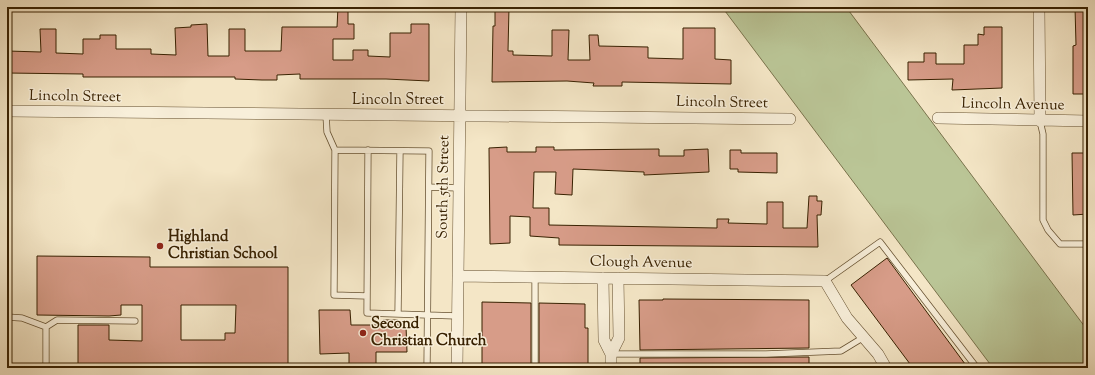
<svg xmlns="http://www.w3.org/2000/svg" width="1095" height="375" viewBox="0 0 1095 375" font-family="'Sorts Mill Goudy',serif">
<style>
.green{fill:#bac596;stroke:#79734c}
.building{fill:#d79c88;stroke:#382101;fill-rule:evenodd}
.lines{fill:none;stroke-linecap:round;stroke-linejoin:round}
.service-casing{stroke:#675232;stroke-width:7}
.minor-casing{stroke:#675232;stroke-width:12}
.service{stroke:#f8efda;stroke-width:5.5}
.minor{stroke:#f8efda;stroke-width:11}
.poi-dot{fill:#8f2418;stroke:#f8efda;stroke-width:1.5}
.labels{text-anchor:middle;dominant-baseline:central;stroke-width:3;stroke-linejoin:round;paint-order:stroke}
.street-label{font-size:15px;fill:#382101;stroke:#f8efda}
.poi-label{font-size:15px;font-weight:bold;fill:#382101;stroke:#f8efda;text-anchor:start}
</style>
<rect width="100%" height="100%" fill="#f4e6c6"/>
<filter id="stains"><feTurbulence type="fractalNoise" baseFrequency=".005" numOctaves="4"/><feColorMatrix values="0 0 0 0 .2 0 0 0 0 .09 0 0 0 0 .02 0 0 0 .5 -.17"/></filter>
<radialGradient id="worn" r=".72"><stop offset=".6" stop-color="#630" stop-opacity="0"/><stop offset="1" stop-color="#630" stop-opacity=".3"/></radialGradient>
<path class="green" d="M722,7H846L1088,331V368H993Z"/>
<path class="building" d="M338,7H348V24H354V39H333V60H353V50H368V56L390,57V33H411V24H429V81L386,79H300V74L277,75V80H262L235,79V77H83V74L7,73V51L41,52L40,29H56V53L83,54V39H100V35H116V49H151V54L176,55L175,28L191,27V25L207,24L208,56H229V29H245V51H281L282,27H337Z
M495,7H509L508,51H513V55L552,56V30H569L568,60H590L589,35H598L599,46L648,47V58L683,59V28H715V59L731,60V84L622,82V86H593L594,83L567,81L492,82L493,26H495Z
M1075,7H1088V94H1073V46L1076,45Z
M984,27H1002V88L952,90L953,79L908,80V62H924V53H936V64H964V45H978V34L984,35Z
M507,147V152H536V147H554V150L659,149V156H684V150L708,149L709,172L644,175V172L573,169L572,195L555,194L556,172H534L533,208H549V225L717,228V219H729L728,223L767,224V202H783V228H807L809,196H817V201H822L821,215H817L818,247L559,245V238L530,236V217L510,216V243L490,244L489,148Z
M730,150H741V153H777V173L738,172V169H730Z
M1072,153H1088V214L1073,215Z
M37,256L150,257V267H288V368H78V325H109V340L142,341V305H121V315L109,316L37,315ZM181,305H236L235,333H225V340H181Z
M887,258L968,368H913L851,285Z
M663,299L809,300V348L640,350L639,300H663Z
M482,302L531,303V368H482Z
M539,303L585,304V328H588V368H539Z
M319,310H350L351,325H383V320H398V326H406L407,352H376V368H349V353L320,354Z
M809,357V368H640V358Z"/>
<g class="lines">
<defs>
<path id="service" d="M326,115L327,132L335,150L429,151L427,368
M1040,121L1043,134V220L1048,230L1060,244H1088
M335,150L334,295L367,296
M368,150L367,313L457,316
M429,187L459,188
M535,277V368
M825,281L880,242L977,368
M398,314L400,151
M7,317L22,318L46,327V368
M46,327L57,320L135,321
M611,354H766L841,351L864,337"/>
<path id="minor" d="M1039,7L1040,121
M7,111L790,119
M938,118L1088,121
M458,276L825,281L847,318L878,354L886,368
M603,278L604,340L611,354V368
M611,354L619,338L618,278
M457,368L461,7"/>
</defs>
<use href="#service" class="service-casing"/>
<use href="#minor" class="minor-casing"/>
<use href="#service" class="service"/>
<use href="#minor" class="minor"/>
</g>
<g class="poi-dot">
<circle cx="160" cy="246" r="4"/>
<circle cx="363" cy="333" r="4"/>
</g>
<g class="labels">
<g class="street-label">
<text transform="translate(75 97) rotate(1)">Lincoln Street</text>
<text x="398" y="100">Lincoln Street</text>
<text transform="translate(722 103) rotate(1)">Lincoln Street</text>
<text transform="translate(1013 105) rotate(1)">Lincoln Avenue</text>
<text transform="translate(444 187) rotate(-89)">South 5th Street</text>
<text transform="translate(641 263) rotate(1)">Clough Avenue</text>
</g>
<g class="poi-label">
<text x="168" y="237">Highland<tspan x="168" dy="17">Christian School</tspan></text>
<text x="371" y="324">Second<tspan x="371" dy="17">Christian Church</tspan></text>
</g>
</g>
<rect width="1095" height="375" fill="none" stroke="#f4e6c6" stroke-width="24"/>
<rect x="8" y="8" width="1079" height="359" fill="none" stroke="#382101" stroke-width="2"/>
<rect x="12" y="12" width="1071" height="351" fill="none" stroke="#382101"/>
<rect width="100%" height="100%" filter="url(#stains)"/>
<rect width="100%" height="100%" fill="url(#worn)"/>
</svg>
